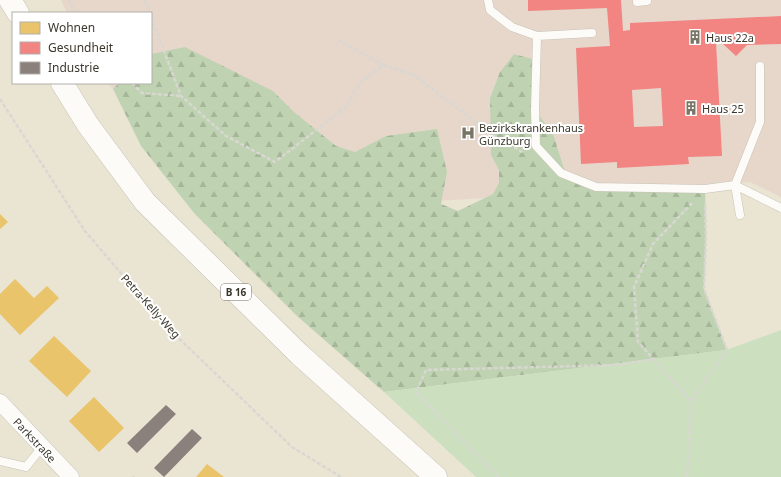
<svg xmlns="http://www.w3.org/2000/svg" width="781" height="477" viewBox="0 0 781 477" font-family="'Noto Sans',sans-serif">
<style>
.medical{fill:#e7d7cb}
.forest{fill:url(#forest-firs)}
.green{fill:#cce0c0}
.homes{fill:#e9c46a}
.health{fill:#f28482;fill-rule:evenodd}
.industry{fill:#8a817c}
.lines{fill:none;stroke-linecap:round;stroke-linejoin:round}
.service-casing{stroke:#c7c2b5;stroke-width:9}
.minor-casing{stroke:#c7c2b5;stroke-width:17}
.primary-casing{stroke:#c7c2b5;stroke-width:23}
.path{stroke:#d9d7d2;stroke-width:2.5;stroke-dasharray:4 2;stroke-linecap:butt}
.service{stroke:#fcfbf8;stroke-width:8}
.minor{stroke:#fcfbf8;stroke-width:16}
.primary{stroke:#fcfbf8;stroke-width:22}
.labels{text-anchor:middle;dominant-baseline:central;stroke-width:4;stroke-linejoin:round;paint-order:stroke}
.shield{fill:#fff;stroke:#76736b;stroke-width:1}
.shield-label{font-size:10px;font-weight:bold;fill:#3b372b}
.poi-label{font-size:11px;fill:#3b372b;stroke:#fff;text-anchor:start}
.street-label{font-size:11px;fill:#3b372b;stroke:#fff}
</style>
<defs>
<pattern id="forest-firs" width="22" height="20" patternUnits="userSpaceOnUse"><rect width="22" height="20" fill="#bfd3b2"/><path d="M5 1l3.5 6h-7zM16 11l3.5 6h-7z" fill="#a5b699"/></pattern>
</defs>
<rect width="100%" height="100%" fill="#eae4d3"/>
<path class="medical" d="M61,0H781V197L750,182L234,213L107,83H151V13H67Z"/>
<path class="forest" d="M185,47L273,91L294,112L336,146L355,152L386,136L437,129L447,172L441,204L458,211L493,194L499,183V170L491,155L490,98L500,72L514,54L536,60L535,110L553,134L566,175L596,187L705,189L706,238L704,289L727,350L384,392L297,316L194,213L141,146L113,89L119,83H151V54Z"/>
<path class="green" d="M781,330V477H476L384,392L726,350Z"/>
<path class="homes" d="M0,214L8,222L0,229Z
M15,279L34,298L47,286L59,298L20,335L0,314V294Z
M54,336L91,371L67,397L29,361Z
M94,397L124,428L99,452L69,421Z
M207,464L224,477H196Z"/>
<path class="health" d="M528,0H621L623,31L630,30V23L781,16V44L747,45L736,56L723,44L716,42L722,156L688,157L689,164L617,168V162L581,164L576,48L610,46L607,8L528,11ZM661,88L663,126L634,127L632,90Z"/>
<path class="industry" d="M166,405L176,414L137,453L127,443Z
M192,429L202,438L164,477L154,468Z"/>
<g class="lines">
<defs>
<path id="service" d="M488,0L490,10L512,27L537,36
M637,0V2L647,1
M592,33L537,36L535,110L536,146L561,173L596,187L705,189L735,185L781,208
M740,215L735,185L760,122V66
M0,461L26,467L42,447"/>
<path id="minor" d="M0,402L71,477"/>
<path id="primary" d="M10,0L18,13
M62,83L88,125L145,202L299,354L436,477"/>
</defs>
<use href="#service" class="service-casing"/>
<use href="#minor" class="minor-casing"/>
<use href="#primary" class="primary-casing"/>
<path class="path" d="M68,0L76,13
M145,0L150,13
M151,16L181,96L226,136L275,162L346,107L360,83L383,65L414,75L491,134L524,153
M338,40L383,65
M132,83L142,93L181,96
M0,99L85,231L166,326L292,447L341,477
M691,401L638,342L634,287L653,244L692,203
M133,476L134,477
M498,477L416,392L426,370L617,365L653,359
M687,477L691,401L727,350L704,289L706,238L705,203"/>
<use href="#service" class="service"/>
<use href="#minor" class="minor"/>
<use href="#primary" class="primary"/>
</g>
<defs>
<symbol id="building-bare" viewBox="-9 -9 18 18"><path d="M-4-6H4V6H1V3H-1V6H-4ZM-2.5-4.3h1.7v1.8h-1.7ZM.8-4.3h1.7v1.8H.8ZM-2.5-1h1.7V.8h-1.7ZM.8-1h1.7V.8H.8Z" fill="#787466" stroke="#fff" stroke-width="2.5" paint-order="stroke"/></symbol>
<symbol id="hospital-bare" viewBox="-9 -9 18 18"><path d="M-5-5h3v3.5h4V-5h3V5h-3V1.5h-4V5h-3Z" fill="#787466" stroke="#fff" stroke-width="2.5" paint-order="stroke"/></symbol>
</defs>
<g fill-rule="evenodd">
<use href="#building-bare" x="685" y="27" width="20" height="20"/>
<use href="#building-bare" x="681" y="98" width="20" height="20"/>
<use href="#hospital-bare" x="458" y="123" width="20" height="20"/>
</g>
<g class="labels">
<rect class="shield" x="221" y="284" width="30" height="16" rx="3"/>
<g class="shield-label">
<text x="236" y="292">B 16</text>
</g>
<g class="poi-label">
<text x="706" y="37">Haus 22a</text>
<text x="702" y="108">Haus 25</text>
<text x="479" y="127">Bezirkskrankenhaus<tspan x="479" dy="13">Günzburg</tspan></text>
</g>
<g class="street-label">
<text transform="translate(151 306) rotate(48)">Petra-Kelly-Weg</text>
<text transform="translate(35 440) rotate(47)">Parkstraße</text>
</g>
</g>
<rect x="12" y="12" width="140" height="72" fill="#ffffff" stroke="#b1afaa"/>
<rect x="20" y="22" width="20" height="12" fill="#e9c46a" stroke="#b1afaa"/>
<text x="48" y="32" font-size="12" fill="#3b372b">Wohnen</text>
<rect x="20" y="42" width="20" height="12" fill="#f28482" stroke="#b1afaa"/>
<text x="48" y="52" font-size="12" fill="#3b372b">Gesundheit</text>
<rect x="20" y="62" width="20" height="12" fill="#8a817c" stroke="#b1afaa"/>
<text x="48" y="72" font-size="12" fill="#3b372b">Industrie</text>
</svg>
